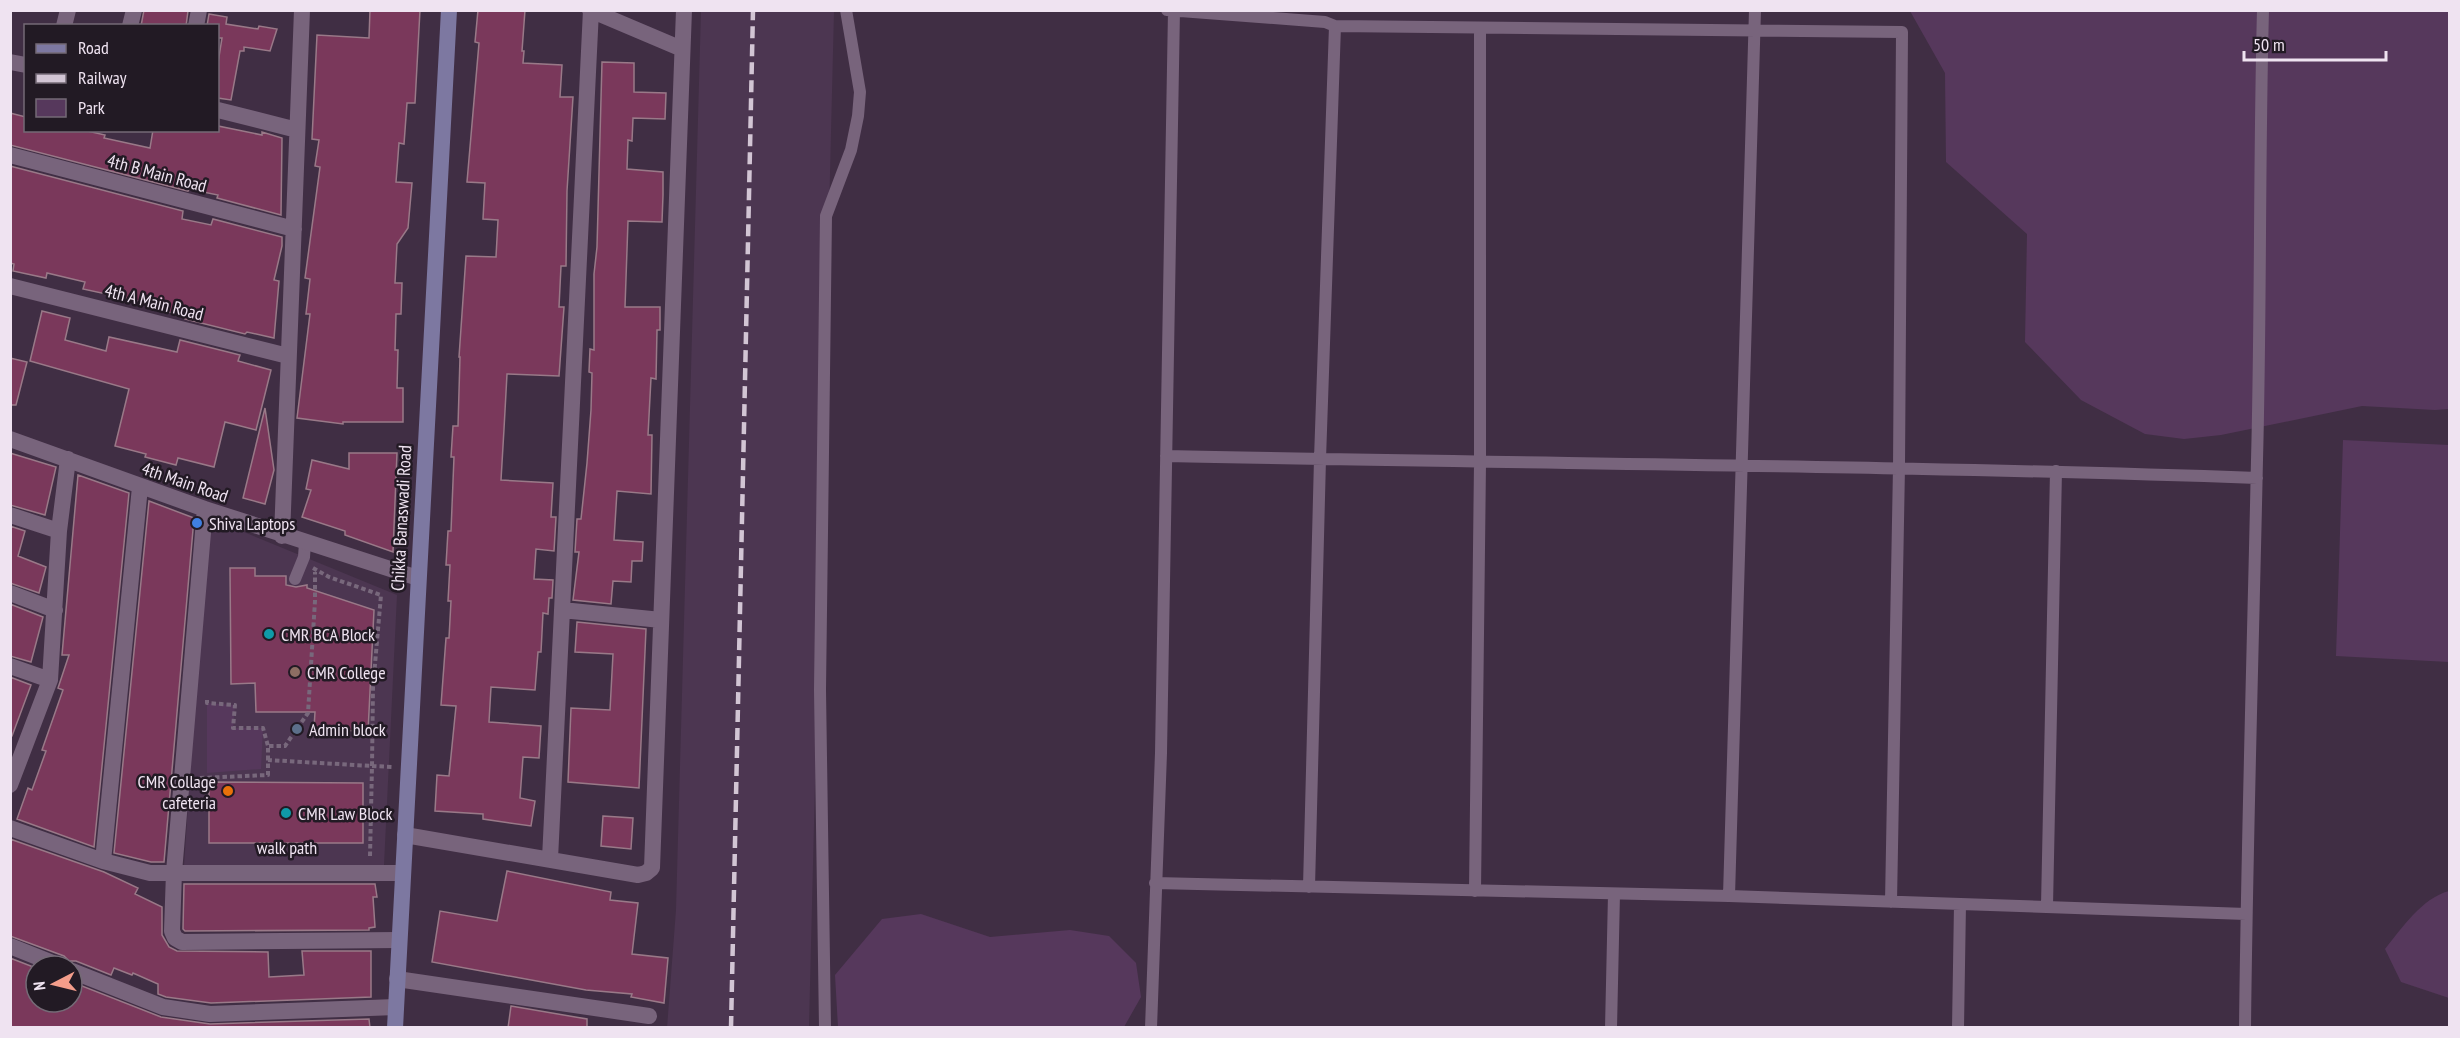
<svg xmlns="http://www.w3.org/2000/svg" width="2460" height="1038" viewBox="0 0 2460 1038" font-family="'PT Sans Narrow',sans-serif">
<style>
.built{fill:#4c3651}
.green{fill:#56385c}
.building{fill:#7a385b;stroke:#997988;stroke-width:1.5}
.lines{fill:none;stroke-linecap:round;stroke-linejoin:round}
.path{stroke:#78687c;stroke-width:4;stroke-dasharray:4.5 3;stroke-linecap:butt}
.service{stroke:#78647c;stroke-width:12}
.minor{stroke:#78647c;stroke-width:16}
.secondary{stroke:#7d78a1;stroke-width:16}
.rail{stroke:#d2c5d4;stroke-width:4.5;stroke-dasharray:12 6;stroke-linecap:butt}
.shop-dot{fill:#3f7fe0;stroke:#221a24;stroke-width:2}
.culture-dot{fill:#0f9aa8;stroke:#221a24;stroke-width:2}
.education-dot{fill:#8d6e63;stroke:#221a24;stroke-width:2}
.service-dot{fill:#5c6f8a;stroke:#221a24;stroke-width:2}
.food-dot{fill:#e8710a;stroke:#221a24;stroke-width:2}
.labels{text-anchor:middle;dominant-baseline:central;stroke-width:5;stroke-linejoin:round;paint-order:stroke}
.street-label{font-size:18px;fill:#efe3f1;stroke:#221a24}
.poi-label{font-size:18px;fill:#efe3f1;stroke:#221a24;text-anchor:start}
</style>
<rect width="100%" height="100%" fill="#402e44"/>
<path class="built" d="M701,11H834L809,1027L667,1028L676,910Z
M207,517L397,595L384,865L184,866Z"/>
<path class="green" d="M1910,11H2449V409L2435,410L2362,406L2221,435L2184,439L2145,434L2081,400L2025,342L2027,234L1946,162L1945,73Z
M2343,440L2449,445V662L2336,656Z
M207,703L235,705L233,728H263L261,769L207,773Z
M2449,891H2450L2449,998L2401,982L2385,949C2402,928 2422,898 2449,891Z
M921,914L990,937L1070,930L1109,936L1136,963L1141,997L1124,1027H838L835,975L882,919Z"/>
<path class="building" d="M144,10L188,11L186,26H141Z
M370,10H420L415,103H407L404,144L399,143L396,182L412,183L408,228L397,244L395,283H402L401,314H396L395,350H398L397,388H403V422H343V424L297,418L310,314H306L310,279L305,278L320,167L315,166L319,140L312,139L317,35L369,38Z
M478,10H525L522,51H524L523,63L562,65L560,97H573L567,191L566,266H561L559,307H564L559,376L507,374L504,429L501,480L553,483L551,517H556L554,551L536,549L534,579L553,580L552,598H549L548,614L543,613L541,652H538L535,690L491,687L489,722L541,726L539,758L523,757L520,798L535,801L531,826L483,819V814L435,811L437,775L449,776L456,706L441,705L446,638H449L451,601H448L450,565H446L448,531H451L454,457H451L453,426H458L460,357H459L466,256L496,257L498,220L483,219L485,183L467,182L479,43L475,42Z
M209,14L227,17L226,24L258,29L259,26L277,29L270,51L244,47V51H240L231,100L218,98V63L222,38H218V26H207Z
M602,62L634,63V92L666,93L665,119L633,118L632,141L628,140L627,169L663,172V195L662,222L628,221L625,307H660V330H657L656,379L651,378L648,435H652L651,494L617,491L614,540L643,542L642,561H632L631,582L613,581L611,604L573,600L579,552H575L577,519H581L587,463L591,410L592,373L589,372L590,349L594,350V274L597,247Z
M10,113L26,117V130H83L105,135L104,138L150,148L153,130H218V126L262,135V132L282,138L281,215L217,198L218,195L189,189L188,191L10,145Z
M10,166L183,211L182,219L211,225L213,219L282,237V246L274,280L279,281L274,338L247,332L245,334L185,319L186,316L147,307L148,303L83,289L85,282L47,273L46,278L13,271L14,264L10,263Z
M42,311L70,318L65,340L106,351L109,337L177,352L180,340L240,355L238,361L271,370L256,430L225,422L214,467L178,458L176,465L145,457L146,454L115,446L129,389L30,361Z
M10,358L27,362L16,405H10Z
M265,408L274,470L265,504L243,498Z
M10,453L56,467L45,515L10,505Z
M349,453H397L393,552L345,535V531L302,517L311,490L306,489L312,460L349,469Z
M78,475L129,493L94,847L17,819L28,788L32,790L46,751L42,750L63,690L58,688L69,655H62Z
M149,501L194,518L164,862H151L114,853Z
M10,526L25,531L18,556L46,567L39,593L10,583Z
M230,568H255V576H286V585L296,587L307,585V588L374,610L368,732L314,728L315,712H256L255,683L231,684Z
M10,604L43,617L31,662L10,656Z
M577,622L646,629L639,788L568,782L571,708L610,710L613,654L575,652Z
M10,677L31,685L12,736H10Z
M209,782L363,783V843H209Z
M603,816L633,818L631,849L601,846Z
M10,839L104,872L138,888L135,894L162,907V935L169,947L177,951L268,952L269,977L304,975L302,951H371V997L211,1003L166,997L158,994V984L133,973L132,975L114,968L111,975L76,961H69L64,956L10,936Z
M507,871L611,892L610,900L638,903L632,954L668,958L664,1003L631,997L632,994L586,990L432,962L440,911L497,921Z
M184,884H375L377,897H373L375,927L369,928V930L185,931L183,929Z
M10,958L36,968V1002H72V982L161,1017L210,1024L369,1019L370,1028H10Z
M511,1006L587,1019V1028H508Z"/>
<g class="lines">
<path class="path" d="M207,700V703L235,705L233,728H263L268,746
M268,760V746H285L308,713L315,601V572
M200,778L268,775V760L372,766L373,687L381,595L329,577L313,568
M370,856L372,766L394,767"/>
<path class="service" d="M1167,10L1325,22L1335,26L1902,32L1899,467L1891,902
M1166,456C1529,464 1893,465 2257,478
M295,579L304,557L305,543
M1155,883L1729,896L2246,914
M1309,887L1320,459L1335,26
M1475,891L1480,463V28
M1729,896L1755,10
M2047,906L2056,471
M825,1028L820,690L826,216L851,150L858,116L860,92L846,10
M1151,1028L1161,753L1174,10
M1611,1028L1614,894
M1958,1028L1960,904
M2245,1028C2247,838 2253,649 2257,460C2261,310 2259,160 2263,10"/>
<path class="minor" d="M590,10L682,49
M64,26L68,10
M130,26L134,10
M196,26L199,10
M10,62L26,65
M218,110L297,130
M10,155L294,229
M10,286L288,356
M10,439L205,509L418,578
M140,487L103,861L150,873H403
M205,509L174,872L172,931L175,938L182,942L399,940
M10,515L59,531
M282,536L302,10
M10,593L55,610
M562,610L661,620
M10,666L50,680
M10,785L50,680L59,531L68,459
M10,828L103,861
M405,835L638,875L646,873L652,868L684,10
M550,859L591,10
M10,946L60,966
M72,971L163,1007L210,1014L396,1007
M397,979L649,1016"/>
<path class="secondary" d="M395,1028L449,10"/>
<path class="rail" d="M731,1028L753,10"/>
</g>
<circle class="shop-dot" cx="197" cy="523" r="6"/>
<g class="culture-dot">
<circle cx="269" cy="634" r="6"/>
<circle cx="286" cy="813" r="6"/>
</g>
<circle class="education-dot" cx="295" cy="672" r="6"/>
<circle class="service-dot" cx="297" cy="729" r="6"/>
<circle class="food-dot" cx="228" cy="791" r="6"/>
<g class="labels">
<g class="street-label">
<text transform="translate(157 173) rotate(15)">4th B Main Road</text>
<text transform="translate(154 302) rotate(14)">4th A Main Road</text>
<text transform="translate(185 482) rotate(19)">4th Main Road</text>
<text transform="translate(401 518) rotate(-87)">Chikka Banaswadi Road</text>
<text x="287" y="847">walk path</text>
</g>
<g class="poi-label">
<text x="209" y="523">Shiva Laptops</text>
<text x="281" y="634">CMR BCA Block</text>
<text x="307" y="672">CMR College</text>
<text x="309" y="729">Admin block</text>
<text x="216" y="781" text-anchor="end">CMR Collage<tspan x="216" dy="21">cafeteria</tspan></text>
<text x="298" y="813">CMR Law Block</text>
</g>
</g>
<rect width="2460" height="1038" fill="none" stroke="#efe3f1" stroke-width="24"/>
<rect x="24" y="24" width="195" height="108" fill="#221a24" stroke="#746a76" stroke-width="1.5"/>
<rect x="36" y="44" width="30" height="9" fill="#7d78a1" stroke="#746a76" stroke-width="1.5"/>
<text x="78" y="54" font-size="18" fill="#efe3f1">Road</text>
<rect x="36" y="74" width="30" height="9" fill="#d2c5d4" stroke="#746a76" stroke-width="1.5"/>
<text x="78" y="84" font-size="18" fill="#efe3f1">Railway</text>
<rect x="36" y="99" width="30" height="18" fill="#56385c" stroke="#746a76" stroke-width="1.5"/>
<text x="78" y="114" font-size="18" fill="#efe3f1">Park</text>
<g transform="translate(54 984) rotate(263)"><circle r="28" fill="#221a24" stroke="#746a76" stroke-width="1.5"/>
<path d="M0-4.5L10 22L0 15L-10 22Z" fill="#f49d8b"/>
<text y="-9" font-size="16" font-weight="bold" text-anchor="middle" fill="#efe3f1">N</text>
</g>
<path d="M2244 51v9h142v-9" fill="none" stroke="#efe3f1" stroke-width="3"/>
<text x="2253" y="51" font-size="18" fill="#efe3f1" stroke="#221a24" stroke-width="4.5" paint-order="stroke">50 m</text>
</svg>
